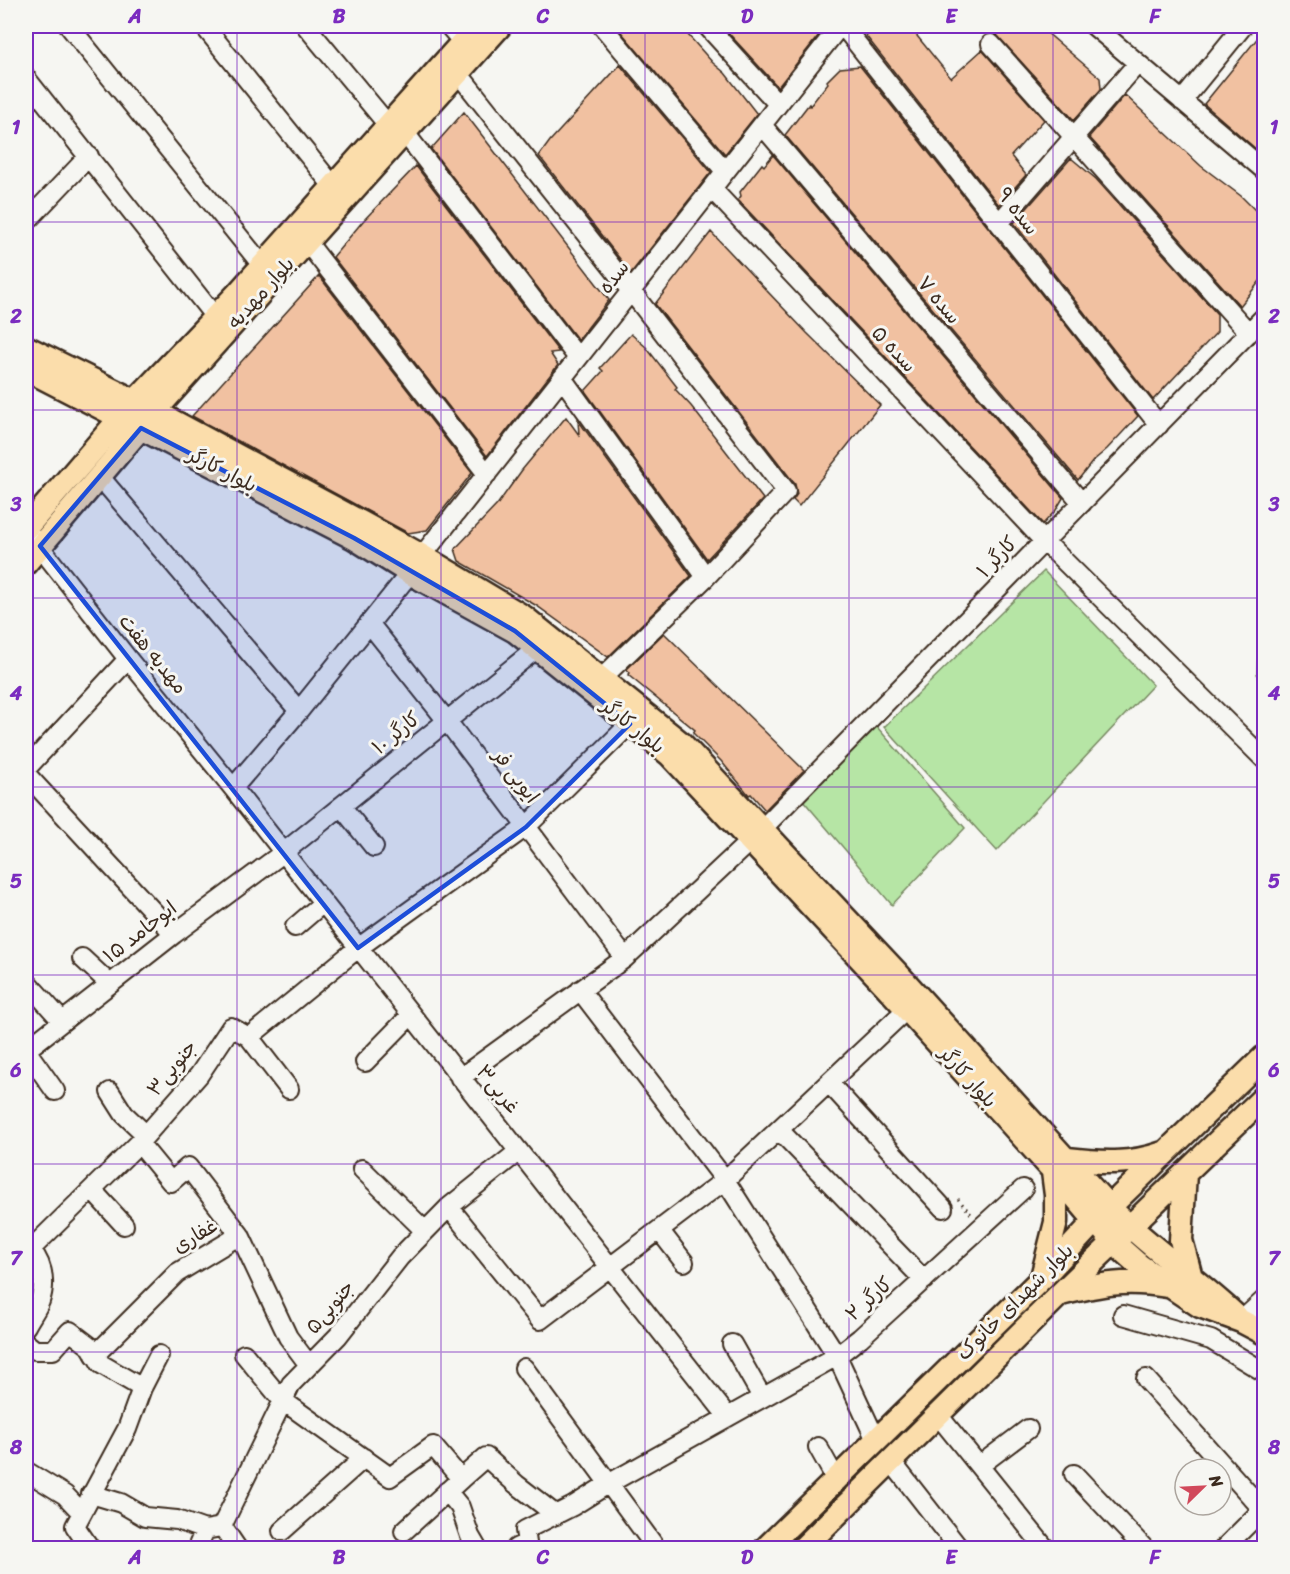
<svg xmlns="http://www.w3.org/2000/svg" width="1290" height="1574" viewBox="0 0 1290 1574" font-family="Sriracha,'Playpen Sans Arabic',sans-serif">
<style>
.green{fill:#b6e5a5;stroke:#788862;stroke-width:1.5}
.building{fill:#f1c1a1;stroke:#3b2a1e;stroke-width:1.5}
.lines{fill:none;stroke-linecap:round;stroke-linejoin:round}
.minor-casing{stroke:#3b2a1e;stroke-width:22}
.major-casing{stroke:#3b2a1e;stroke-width:27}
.path{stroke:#3b2a1e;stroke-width:3;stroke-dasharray:1.5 4.5;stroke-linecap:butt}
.minor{stroke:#f6f6f2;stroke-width:18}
.major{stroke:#fbddab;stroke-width:22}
.marked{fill:#1d4ed8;fill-opacity:0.2;stroke:#1d4ed8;stroke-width:4.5;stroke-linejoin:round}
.grid{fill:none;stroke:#7b2cbf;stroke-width:1.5;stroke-opacity:0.55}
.labels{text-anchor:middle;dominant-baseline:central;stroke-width:6;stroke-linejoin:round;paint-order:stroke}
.street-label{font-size:20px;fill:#3b2a1e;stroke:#f6f6f2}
.neatline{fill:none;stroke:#7b2cbf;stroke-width:2}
.grid-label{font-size:20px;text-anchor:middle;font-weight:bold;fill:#7b2cbf}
</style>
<rect width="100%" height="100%" fill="#f6f6f2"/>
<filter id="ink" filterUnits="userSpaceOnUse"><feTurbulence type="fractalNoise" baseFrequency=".0167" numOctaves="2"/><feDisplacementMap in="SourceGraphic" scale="12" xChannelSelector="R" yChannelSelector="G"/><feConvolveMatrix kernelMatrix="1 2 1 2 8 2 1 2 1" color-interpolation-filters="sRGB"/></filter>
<g filter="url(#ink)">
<path class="green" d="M1044,571L1153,685L997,851L884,727Z
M1264,625V692L1257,674L1259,631Z
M877,727L965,828L892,905L802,799Z"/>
<path class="building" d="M616,26H680L713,63L725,73L757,114L725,154Z
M722,26H826L778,87Z
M874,26H909L951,78L982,50L1044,120L1011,156L1026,175L999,205L866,36Z
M1007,26H1039L1100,78L1101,89L1074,120L997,35Z
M1264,30V156L1204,104Z
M620,65L711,172L631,273L539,156L550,141Z
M860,66L1138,416L1107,449L1093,461L1078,480L785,135L809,104L810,106L828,83L827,81L840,68Z
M1125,95L1201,166L1241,196L1264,219V276L1240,306L1089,137Z
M464,112L609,300L578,340L431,149Z
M773,155L1063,498L1056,510L1043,524L738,200L741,196L740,192L762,164L764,166Z
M1071,158L1096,179L1217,314V332L1153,400L1014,223Z
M416,166L559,352L550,353L558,365L487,456L333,257L363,221Z
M711,232L807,333L880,405L799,506L793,500L797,494L795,484L655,304Z
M319,276L472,473L427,530L408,533L192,416Z
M631,334L646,347L677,387L675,389L691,406L763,499L707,559L585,391L603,371L600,368Z
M566,417L579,435L578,420L691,576L608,657L537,606L459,561L455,549L497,505L522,470Z
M664,633L804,770L765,810L751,794L749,795L721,761L693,733L695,730L628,675L630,673L626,670Z"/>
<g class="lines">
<defs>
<path id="minor" d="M69,26L262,265
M204,26L333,186
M306,26L388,125
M449,26L462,41
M602,26L725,171
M707,26L778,104
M843,26L1159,425
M1094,26L1264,170
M991,44L1249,333
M458,73L631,291L786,491L706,577L601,679
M26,78L215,317
M1182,101L1243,26
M762,125L1082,503
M405,133L578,358
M712,189L1044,541L1264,759
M26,222L89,156
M999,223L1138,63
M307,242L487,474
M562,378L706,577
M100,477L299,711
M33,538L128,659L233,788L728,1417
M422,556L840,26
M369,623L447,721L625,958
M26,769L128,659
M26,774L174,934
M233,788L299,711L410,573
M341,806L374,847
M762,829L1264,317
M295,927L323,903
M82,958L110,984
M26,981L62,1021
M580,990L725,1180L837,1356L876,1440
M249,1037L289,1089
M26,1050L174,934L283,853L536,649
M26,1050L55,1091
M365,1062L411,1015
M460,1078L625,958L750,841
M829,1083L943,1208
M110,1092L124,1114L145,1134
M779,1130L924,1280
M139,1143L171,1182L188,1167L240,1235
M362,1169L425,1231
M92,1190L124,1225
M449,1207L540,1320L725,1180L907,1009
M660,1231L684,1262
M26,1245C42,1259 47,1280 40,1301C37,1309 30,1318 26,1326
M31,1249L139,1143L199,1075L231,1027L249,1037L358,948L526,827L630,724
M1123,1315L1211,1340L1264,1372
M1241,1321L1264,1300
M26,1343L35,1350H53L70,1331L91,1347L101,1364L142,1388
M732,1344L762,1397
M244,1354L282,1400L390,1477L433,1446L461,1479L486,1457L516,1484L556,1515
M95,1355L177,1273L240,1235L288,1337L309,1365
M524,1368L656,1548
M1146,1379L1264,1511
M938,1415L1045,1548
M818,1447L837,1481
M891,1461L959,1548
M979,1466L1028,1429
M26,1471L65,1495L82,1513
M1074,1474L1144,1548
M447,1491L460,1507L470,1536L477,1548
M91,1494L121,1503L145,1517L177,1520L205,1530
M282,1531L364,1458
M404,1531L461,1479
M90,1548L75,1526L127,1429L142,1388L159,1355
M197,1548L205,1530L216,1528
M237,1548L222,1526L291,1384L338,1336L400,1257L449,1207L519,1151
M516,1548L527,1543L525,1530L573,1506L608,1484L837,1356L860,1338L1023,1189
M1224,1548L1264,1508"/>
<path id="major" d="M26,347L135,401L362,523L422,556L524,617L681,743L898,974L1109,1207C1148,1246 1194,1277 1234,1314
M26,369L354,538L410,573L515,631L670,755L886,986L1049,1166L1114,1243L1140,1266L1200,1306L1241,1321L1264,1333
M26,528L135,401L238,293L477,26
M26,563L155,411L500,26
M1067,1159C1102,1163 1129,1165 1163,1153
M1185,1173L1181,1240L1191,1277
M1042,1277L1056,1222V1195L1053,1172
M1061,1294C1102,1284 1125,1279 1167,1286
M766,1548L1042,1278L1094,1222L1264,1057
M803,1548L1059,1295L1264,1097"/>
</defs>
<use href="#minor" class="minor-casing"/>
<use href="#major" class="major-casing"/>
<path class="path" d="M958,1199L971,1214"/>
<use href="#minor" class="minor"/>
<use href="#major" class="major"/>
</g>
</g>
<path class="marked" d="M141,428L354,538L515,631L630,724L526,827L358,948L40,546Z"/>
<path class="grid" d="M237,26V1548M441,26V1548M645,26V1548M849,26V1548M1053,26V1548M26,222H1264M26,410H1264M26,598H1264M26,787H1264M26,975H1264M26,1164H1264M26,1352H1264"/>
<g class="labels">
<g class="street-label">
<text transform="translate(1018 211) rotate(52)">سده ۹</text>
<text transform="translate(614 277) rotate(-52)">سده</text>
<text transform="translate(261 293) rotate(-48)">بلوار مهدیه</text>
<text transform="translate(939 300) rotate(50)">سده ۷</text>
<text transform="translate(894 349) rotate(47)">سده ۵</text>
<text transform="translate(222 470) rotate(27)">بلوار کارگر</text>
<text transform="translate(997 557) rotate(-46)">کارگر ۱</text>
<text transform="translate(153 654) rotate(51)">مهدیه هفت</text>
<text transform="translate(633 726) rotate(39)">بلوار کارگر</text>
<text transform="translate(396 733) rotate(-39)">کارگر ۱۰</text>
<text transform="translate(516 776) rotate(53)">ایوبی فر</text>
<text transform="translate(140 932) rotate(-38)">ابوحامد ۱۵</text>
<text transform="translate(172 1068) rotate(-51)">جنوبی۳</text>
<text transform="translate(968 1077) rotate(48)">بلوار کارگر</text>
<text transform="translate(498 1089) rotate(51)">غربی۳</text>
<text transform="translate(195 1236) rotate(-31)">غفاری</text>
<text transform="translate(869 1299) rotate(-42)">کارگر ۲</text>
<text transform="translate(1015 1302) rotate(-45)">بلوار شهدای خانوک</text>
<text transform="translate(330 1307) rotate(-50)">جنوبی۵</text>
</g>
</g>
<rect width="1290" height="1574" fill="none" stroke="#f6f6f2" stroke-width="66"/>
<g transform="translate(1203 1487) rotate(66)"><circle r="28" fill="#f6f6f2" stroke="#aba49d" stroke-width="1.5"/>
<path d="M0-4.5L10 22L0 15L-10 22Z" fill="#d1495b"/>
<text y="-9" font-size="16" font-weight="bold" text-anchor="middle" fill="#3b2a1e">N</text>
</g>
<rect x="33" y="33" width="1224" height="1508" class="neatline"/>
<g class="grid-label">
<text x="135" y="23">A</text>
<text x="339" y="23">B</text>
<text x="543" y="23">C</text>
<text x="747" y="23">D</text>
<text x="951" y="23">E</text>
<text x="1155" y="23">F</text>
<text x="16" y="134">1</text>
<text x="1274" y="134">1</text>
<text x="16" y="323">2</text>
<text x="1274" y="323">2</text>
<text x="16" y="511">3</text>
<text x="1274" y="511">3</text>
<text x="16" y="700">4</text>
<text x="1274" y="700">4</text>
<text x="16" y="888">5</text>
<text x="1274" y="888">5</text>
<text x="16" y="1077">6</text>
<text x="1274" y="1077">6</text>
<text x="16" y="1265">7</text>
<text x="1274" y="1265">7</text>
<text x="16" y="1454">8</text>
<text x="1274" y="1454">8</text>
<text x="135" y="1564">A</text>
<text x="339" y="1564">B</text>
<text x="543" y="1564">C</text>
<text x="747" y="1564">D</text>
<text x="951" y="1564">E</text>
<text x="1155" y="1564">F</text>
</g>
</svg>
